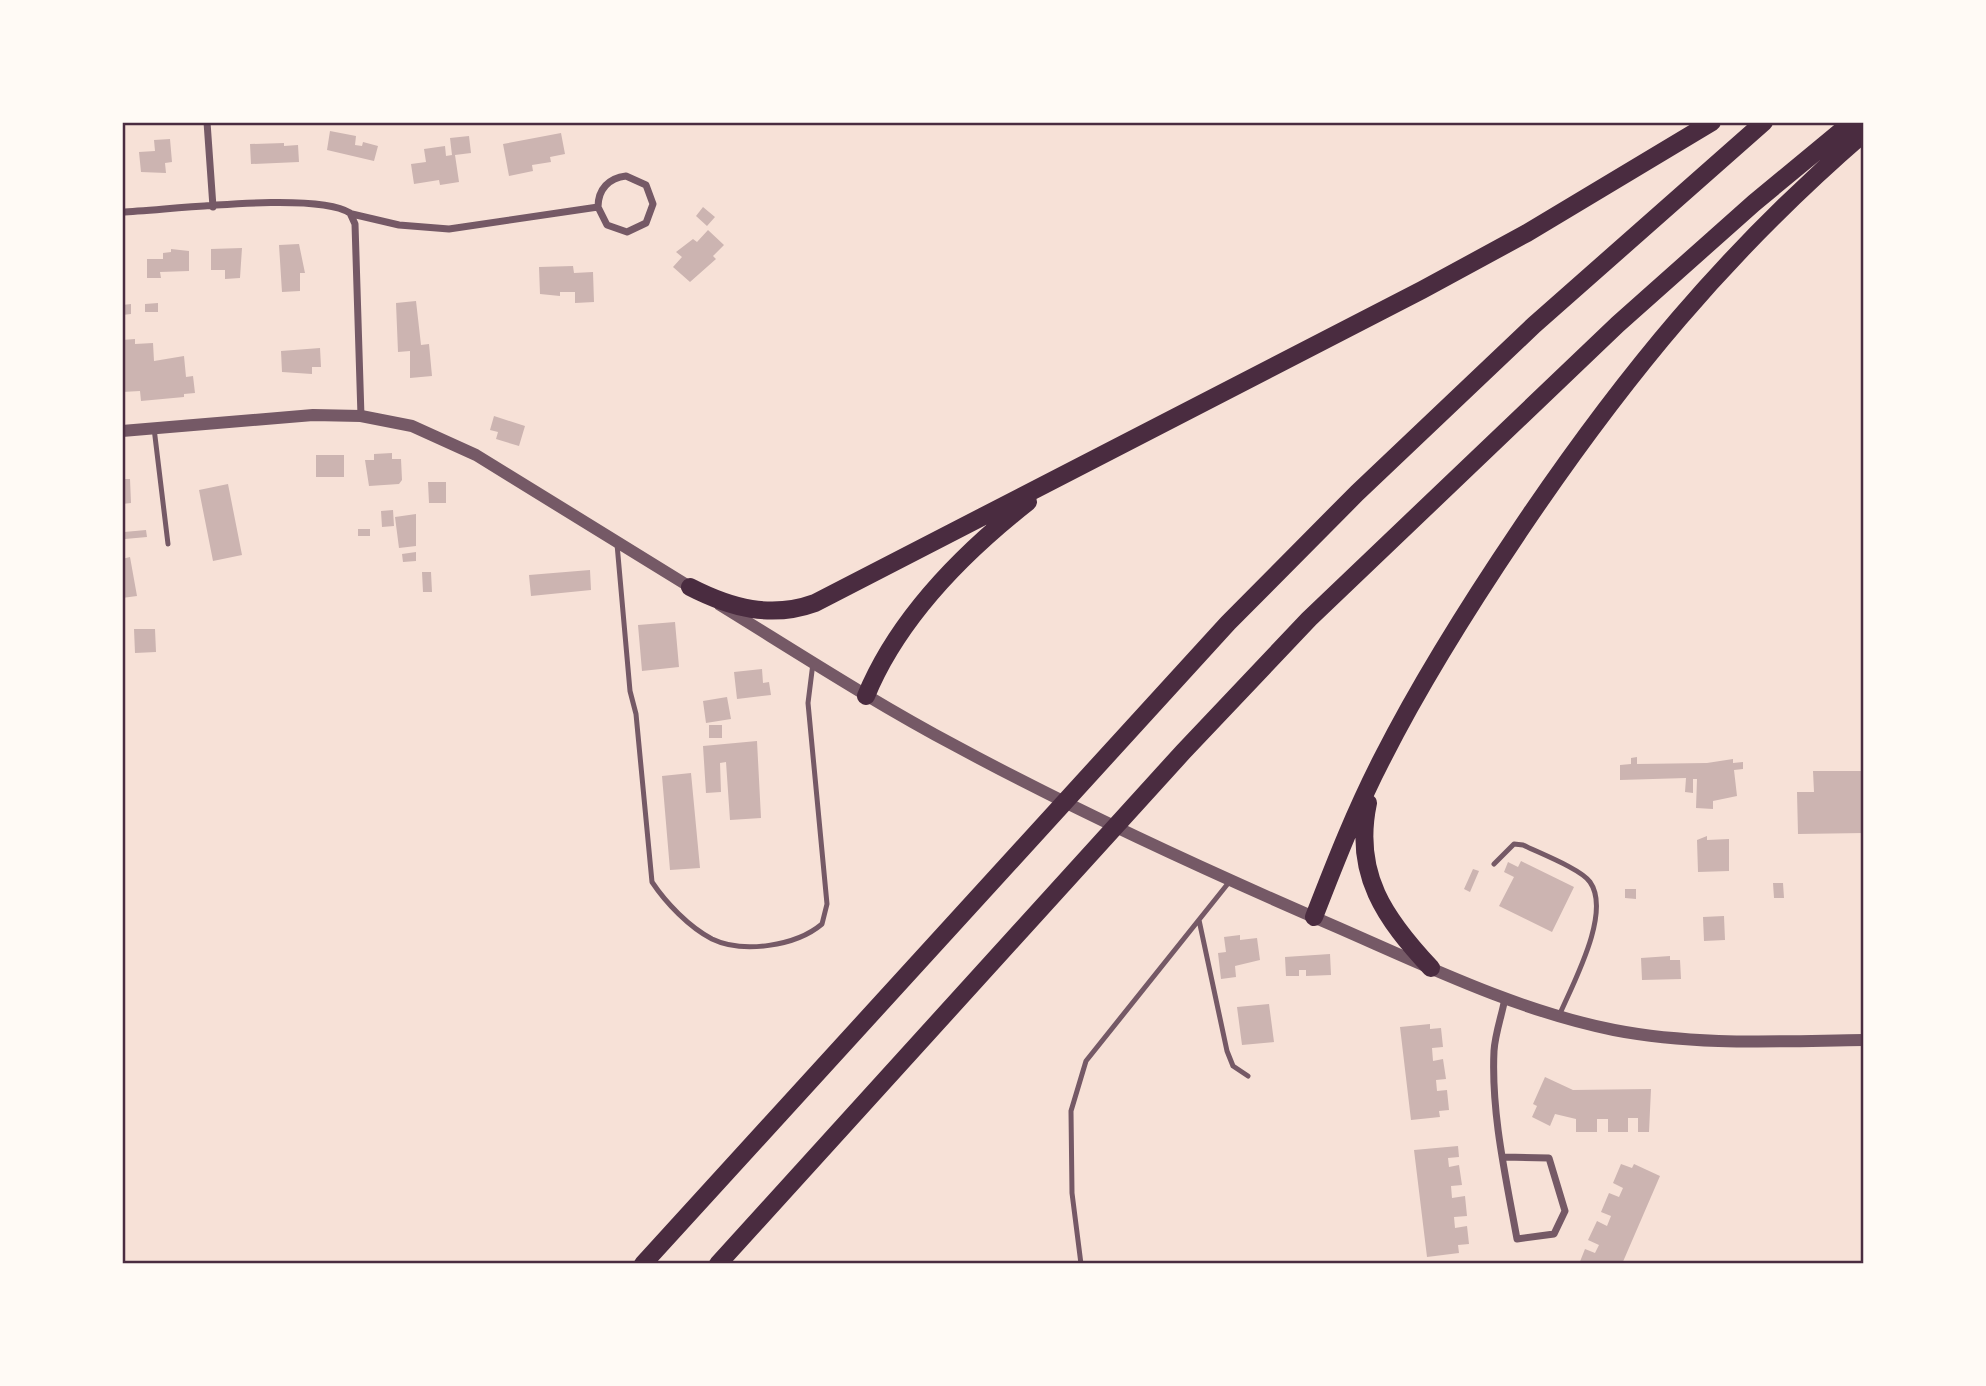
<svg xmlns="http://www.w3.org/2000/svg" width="1986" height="1386" viewBox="0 0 1986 1386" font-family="Overpass,sans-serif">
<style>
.building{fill:#ccb4b1}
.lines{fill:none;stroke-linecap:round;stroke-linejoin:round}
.service{stroke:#755966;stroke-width:5}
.minor{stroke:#755966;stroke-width:7}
.tertiary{stroke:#755966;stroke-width:12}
.motorway{stroke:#4a2c40;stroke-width:18}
.neatline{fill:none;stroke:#4a2c40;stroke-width:2.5}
</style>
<rect width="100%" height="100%" fill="#f7e1d7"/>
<path class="building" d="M330,131L356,136L355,145L362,146L363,142L378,146L374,161L327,150Z
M561,133L565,154L550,157L551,162L532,165L533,171L509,176L503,144Z
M469,136L471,153L455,155L459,182L440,185L439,180L414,184L411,164L426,162L424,149L445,146L446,156L452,155L450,138Z
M170,139L172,162L165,163L166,173L141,172L139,152L155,151L154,140Z
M284,143V146L298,145L299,162L251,164L250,144Z
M703,207L715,217L707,226L696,216Z
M708,230L724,245L713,256L716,259L690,282L673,267L682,257L676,252L693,239L697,242Z
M299,244L305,273H300V291L282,292L279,245Z
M242,248L240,278L225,279V270H211V249Z
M171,249L189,251V271L160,272L161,278H147V259H163V253L171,252Z
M573,266L574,273L593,272L594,302L575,303V292H560V296L540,294L539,267Z
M416,301L421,345L429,344L432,376L410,378V351L398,352L396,303Z
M158,303V312H145V304Z
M131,304V314L122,315V305Z
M135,339V344L153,343L154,361L184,356L186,377L193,376L195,393L184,394V397L141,401L140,391L122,392V340Z
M320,348L321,367H312V374L282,372L281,351Z
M494,416L525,426L519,446L496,439L498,432L490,430Z
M392,453V459H401L402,480L399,484L369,486L365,460H374V454Z
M316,455H344V477H316Z
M122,479H130L131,503L122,504Z
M428,482H446V503H429Z
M228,484L242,555L213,561L199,490Z
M393,510L394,526L382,527L381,511Z
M416,514V546L399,548L395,517Z
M358,529H370V536H358Z
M146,530L147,537L125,539L124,532Z
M416,552V561L403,562L402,554Z
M130,557L137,596L122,598V559Z
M590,570L591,590L531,596L529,575Z
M422,572H431L432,592H423Z
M675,622L679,667L642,671L638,625Z
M134,629H155L156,652L135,653Z
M762,669L763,683L769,682L771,695L737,699L734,672Z
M727,697L731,719L706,723L703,701Z
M709,725H722V738H709Z
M757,741L761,818L730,820L726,762L720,763L721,792L706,793L703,746Z
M1637,757V764L1707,763L1733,759V763L1743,762V769L1734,770L1737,796L1713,801V809L1696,808L1697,779H1693V793L1685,792L1686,778L1620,780V765L1631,764V758Z
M1813,771H1864V833L1798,834L1797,792H1814Z
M691,773L700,868L670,870L662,776Z
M1707,836V840L1729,839V871L1698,872L1697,840Z
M1521,861L1574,887L1552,932L1499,906L1514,877L1504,872L1508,862L1518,867Z
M1473,869L1479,871L1470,892L1464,889Z
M1773,883H1783L1784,898H1774Z
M1625,889H1636V899L1625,898Z
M1724,916L1725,940L1704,941L1703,917Z
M1240,935V940L1257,938L1260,960L1235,966L1236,977L1221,979L1218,953L1226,952L1224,937Z
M1330,954L1331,975L1306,976V970H1299V976H1286L1285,957Z
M1670,956V960H1680L1681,979L1642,980L1641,958Z
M1269,1004L1274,1042L1242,1045L1237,1007Z
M1430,1024V1029L1441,1028L1443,1047L1432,1048L1433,1061L1443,1059L1446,1079L1436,1080L1437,1091L1447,1090L1449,1110L1439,1111L1440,1117L1411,1120L1400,1027Z
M1545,1077L1573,1090L1651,1089L1649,1132H1638V1118H1628V1132H1608V1119H1597V1132H1576V1119L1555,1114L1550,1126L1532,1117L1537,1106L1533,1104Z
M1458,1146L1459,1157L1448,1158L1449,1167L1459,1165L1462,1185L1451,1186L1452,1198L1465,1196L1467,1216L1454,1217L1455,1228L1467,1226L1469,1244L1458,1245L1459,1253L1427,1257L1414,1150Z
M1621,1164L1632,1168L1634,1164L1660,1176L1622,1264H1579L1585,1249L1595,1253L1599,1245L1588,1240L1597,1221L1607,1226L1611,1216L1601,1212L1609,1193L1619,1197L1623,1188L1613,1183Z"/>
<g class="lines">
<path class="service" d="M154,428L168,544
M617,544L630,691L636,714L652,882C666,903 689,927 712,939C743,954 796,946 822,924L827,904L808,703L813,663
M1494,864L1514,844L1523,845C1539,853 1581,869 1590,882C1612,913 1572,985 1559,1016
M1199,920L1227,1051L1233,1066L1248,1076
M1081,1264L1072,1193L1071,1111L1086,1061L1230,881"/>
<path class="minor" d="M207,122L213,207
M122,212C169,210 316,191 350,213L355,224L361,416
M352,214L399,225L449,229L598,207C598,189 609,178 626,176L646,185L653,204L646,223L627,232L607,225L598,207
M1504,1157L1549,1158L1565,1211L1554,1234L1517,1239C1506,1178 1491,1113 1494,1051C1495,1034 1502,1015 1505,998"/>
<path class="tertiary" d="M122,431L313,415L361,416L412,426L476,455L695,590
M720,605C798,653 875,703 956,746C1080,813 1209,872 1339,928C1428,967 1519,1011 1614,1030C1696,1046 1781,1041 1864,1040"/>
<path class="motorway" d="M690,587C731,608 771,619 815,603L1422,290L1527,233L1712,122
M866,696C898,618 963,553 1028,502
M1368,803C1353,874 1385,919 1431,968
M1314,917C1335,863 1356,809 1383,757C1423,678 1472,601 1522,527C1624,376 1725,253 1864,133
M643,1264L1228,623L1357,493L1534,325L1764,122
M718,1264L1183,752L1309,619L1618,324L1754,203L1852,122"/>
</g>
<rect width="1986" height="1386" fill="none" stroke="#fffaf5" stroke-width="248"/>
<rect x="124" y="124" width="1738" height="1138" class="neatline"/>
</svg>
